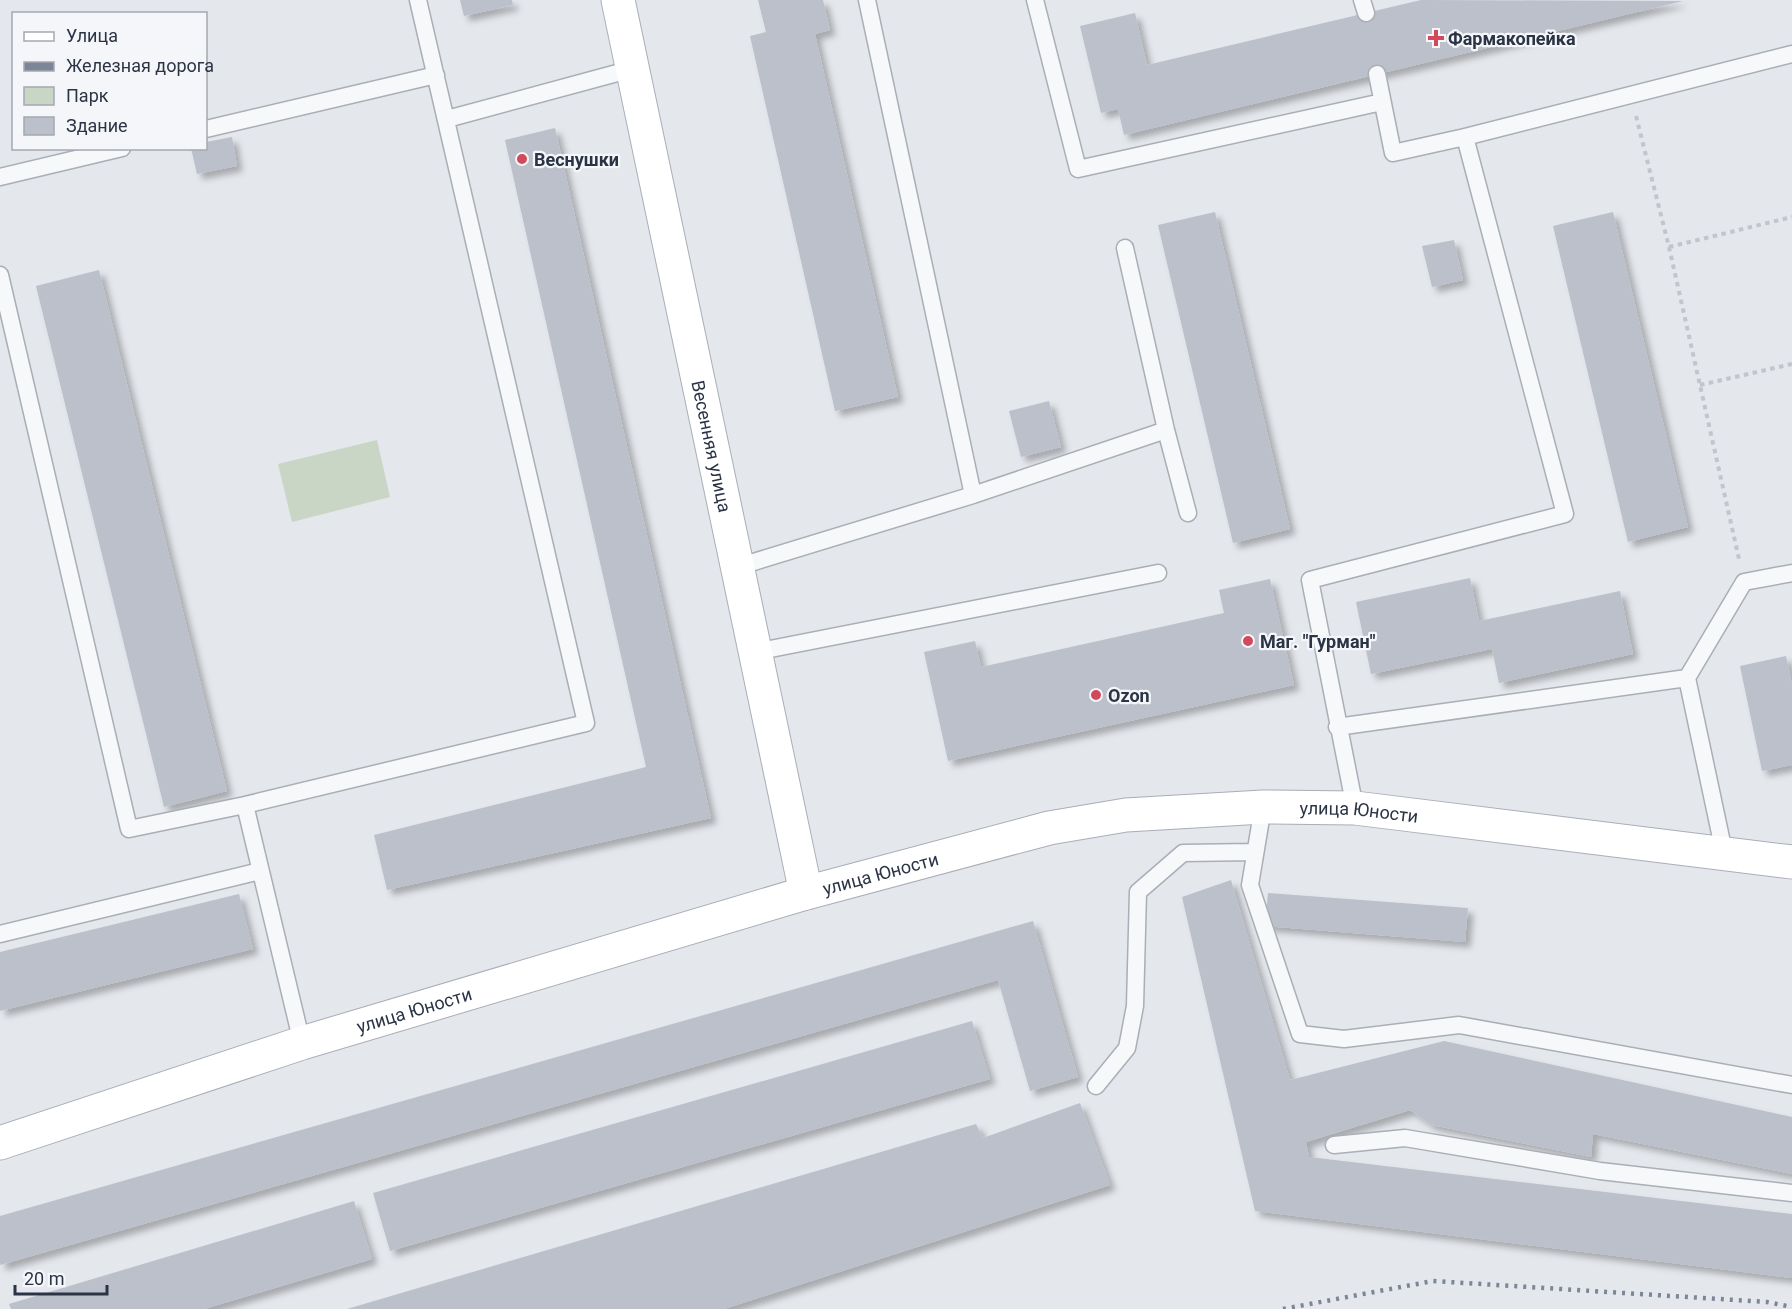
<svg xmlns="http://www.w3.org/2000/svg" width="1792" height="1309" viewBox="0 0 1792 1309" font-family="Roboto,sans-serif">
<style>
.green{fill:#c9d6c5}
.building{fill:#bbc0ca;filter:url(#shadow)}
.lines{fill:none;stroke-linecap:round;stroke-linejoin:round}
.lane-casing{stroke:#a9aeb7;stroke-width:19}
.secondary-casing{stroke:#a9aeb7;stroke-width:35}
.path{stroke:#c2c5cb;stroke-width:4;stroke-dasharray:4.5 4.5;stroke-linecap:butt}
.lane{stroke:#f7f8fa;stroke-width:16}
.secondary{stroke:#fff;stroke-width:33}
.rail{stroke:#7d8696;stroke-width:4.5;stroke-dasharray:3 6;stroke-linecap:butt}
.poi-dot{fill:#d1495b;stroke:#f4f6f9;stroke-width:2}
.labels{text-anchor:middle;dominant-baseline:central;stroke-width:4.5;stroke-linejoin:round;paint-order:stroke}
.poi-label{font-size:18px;font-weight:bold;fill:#2b3445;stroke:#f4f6f9;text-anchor:start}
.street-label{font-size:18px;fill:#2b3445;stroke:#f4f6f9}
</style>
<defs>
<filter id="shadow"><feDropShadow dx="5.5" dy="5.5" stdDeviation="3" flood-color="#0004"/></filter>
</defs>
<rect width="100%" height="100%" fill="#e4e7ec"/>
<path class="green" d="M377,440L390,497L292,522L278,464Z"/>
<path class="building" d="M460,0H512L513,5L464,16Z
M758,0H823L830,30L815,34L898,397L835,411L750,36L766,32Z
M1421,0L1683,1L1124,135L1118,109L1101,113L1080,26L1135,13L1147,65Z
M555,128L711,818L387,890L374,835L646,767L505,140Z
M232,137L237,166L197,174L191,148H206V142Z
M1215,212L1290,529L1233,543L1158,225Z
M1613,212L1688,527L1628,542L1553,226Z
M1454,240L1463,280L1432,287L1422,246Z
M99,270L227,791L164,807L36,286Z
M1049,401L1061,447L1021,457L1009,411Z
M1470,578L1479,621L1620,591L1633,654L1499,683L1492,649L1371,674L1356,602Z
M1270,579L1294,685L948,761L924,652L975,641L981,667L1224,613L1219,590Z
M1786,656L1792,684V765L1762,771L1740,666Z
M1231,880L1290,1080L1444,1041L1792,1117V1174L1593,1134L1591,1157L1432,1125L1410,1110L1306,1142L1309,1157L1792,1214V1278L1255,1211L1182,897Z
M1268,893L1468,908L1465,942L1265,926Z
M239,894L253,949L0,1011V952Z
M1033,921L1078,1077L1030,1091L998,980L0,1265V1216Z
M972,1021L990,1079L390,1251L373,1193Z
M1080,1103L1110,1185L724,1309H347L976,1124L983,1138Z
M354,1201L372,1259L204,1309H11L9,1304Z"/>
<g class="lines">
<defs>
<path id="lane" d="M867,0L973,495
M1035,0L1078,169L1382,102
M1362,0L1366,13
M1377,74L1393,153L1465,137
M447,119L632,69
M206,129L436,75
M0,177L122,148
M1125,248L1166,430L1188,513
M0,275L129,829L245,805L586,723L418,0
M737,567L973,495L1166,430
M755,652L1158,573
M1337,727L1687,678
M245,805L302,1043
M1263,807L1250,885L1300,1034L1344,1039L1459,1025L1792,1085
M1355,808L1310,580L1565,514L1465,137L1792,54
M1724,852L1687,678L1744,582L1792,573
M0,934L260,871
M1096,1086L1127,1048L1135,1006L1138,892L1183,853L1254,852
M1334,1145L1405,1138L1600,1171L1792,1193"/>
<g id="secondary">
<path id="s1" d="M618,0L806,893"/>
<path id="s2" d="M0,1143L302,1043L806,893L1049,828L1126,815L1263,807L1355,808L1792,862"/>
</g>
</defs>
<use href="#lane" class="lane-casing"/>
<use href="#secondary" class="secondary-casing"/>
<path class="path" d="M1636,116L1669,247L1739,559
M1669,247L1792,217
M1700,385L1792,364"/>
<use href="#lane" class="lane"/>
<use href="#secondary" class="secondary"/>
<path class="rail" d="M1283,1309L1433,1281L1767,1302L1792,1307"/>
</g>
<g class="poi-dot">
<path d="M1433 29h6v6h6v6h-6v6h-6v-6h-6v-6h6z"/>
<circle cx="522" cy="159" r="6"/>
<circle cx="1248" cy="641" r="6"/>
<circle cx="1096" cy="695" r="6"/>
</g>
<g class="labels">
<g class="poi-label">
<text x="1448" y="38">Фармакопейка</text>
<text x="534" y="159">Веснушки</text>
<text x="1260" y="641">Маг. "Гурман"</text>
<text x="1108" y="695">Ozon</text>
</g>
<g class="street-label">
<text stroke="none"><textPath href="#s1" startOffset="456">Весенняя улица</textPath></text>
<text stroke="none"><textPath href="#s2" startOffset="1407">улица Юности</textPath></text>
<text stroke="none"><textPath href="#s2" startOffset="921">улица Юности</textPath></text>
<text stroke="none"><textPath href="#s2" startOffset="435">улица Юности</textPath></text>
</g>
</g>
<rect x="12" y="12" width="195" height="138" fill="#f4f6f9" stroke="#a4a8b1" stroke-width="1.5"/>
<rect x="24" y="32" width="30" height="9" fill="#ffffff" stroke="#a4a8b1" stroke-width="1.5"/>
<text x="66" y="42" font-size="18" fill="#2b3445">Улица</text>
<rect x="24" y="62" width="30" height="9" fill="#7d8696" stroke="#a4a8b1" stroke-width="1.5"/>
<text x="66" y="72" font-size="18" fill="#2b3445">Железная дорога</text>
<rect x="24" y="87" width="30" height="18" fill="#c9d6c5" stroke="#a4a8b1" stroke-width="1.5"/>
<text x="66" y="102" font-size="18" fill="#2b3445">Парк</text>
<rect x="24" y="117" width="30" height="18" fill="#bbc0ca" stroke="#a4a8b1" stroke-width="1.5"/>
<text x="66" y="132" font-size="18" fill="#2b3445">Здание</text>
<path d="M15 1285v9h92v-9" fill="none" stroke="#2b3445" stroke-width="3"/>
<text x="24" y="1285" font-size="18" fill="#2b3445" stroke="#f4f6f9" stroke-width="4.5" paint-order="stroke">20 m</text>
</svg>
